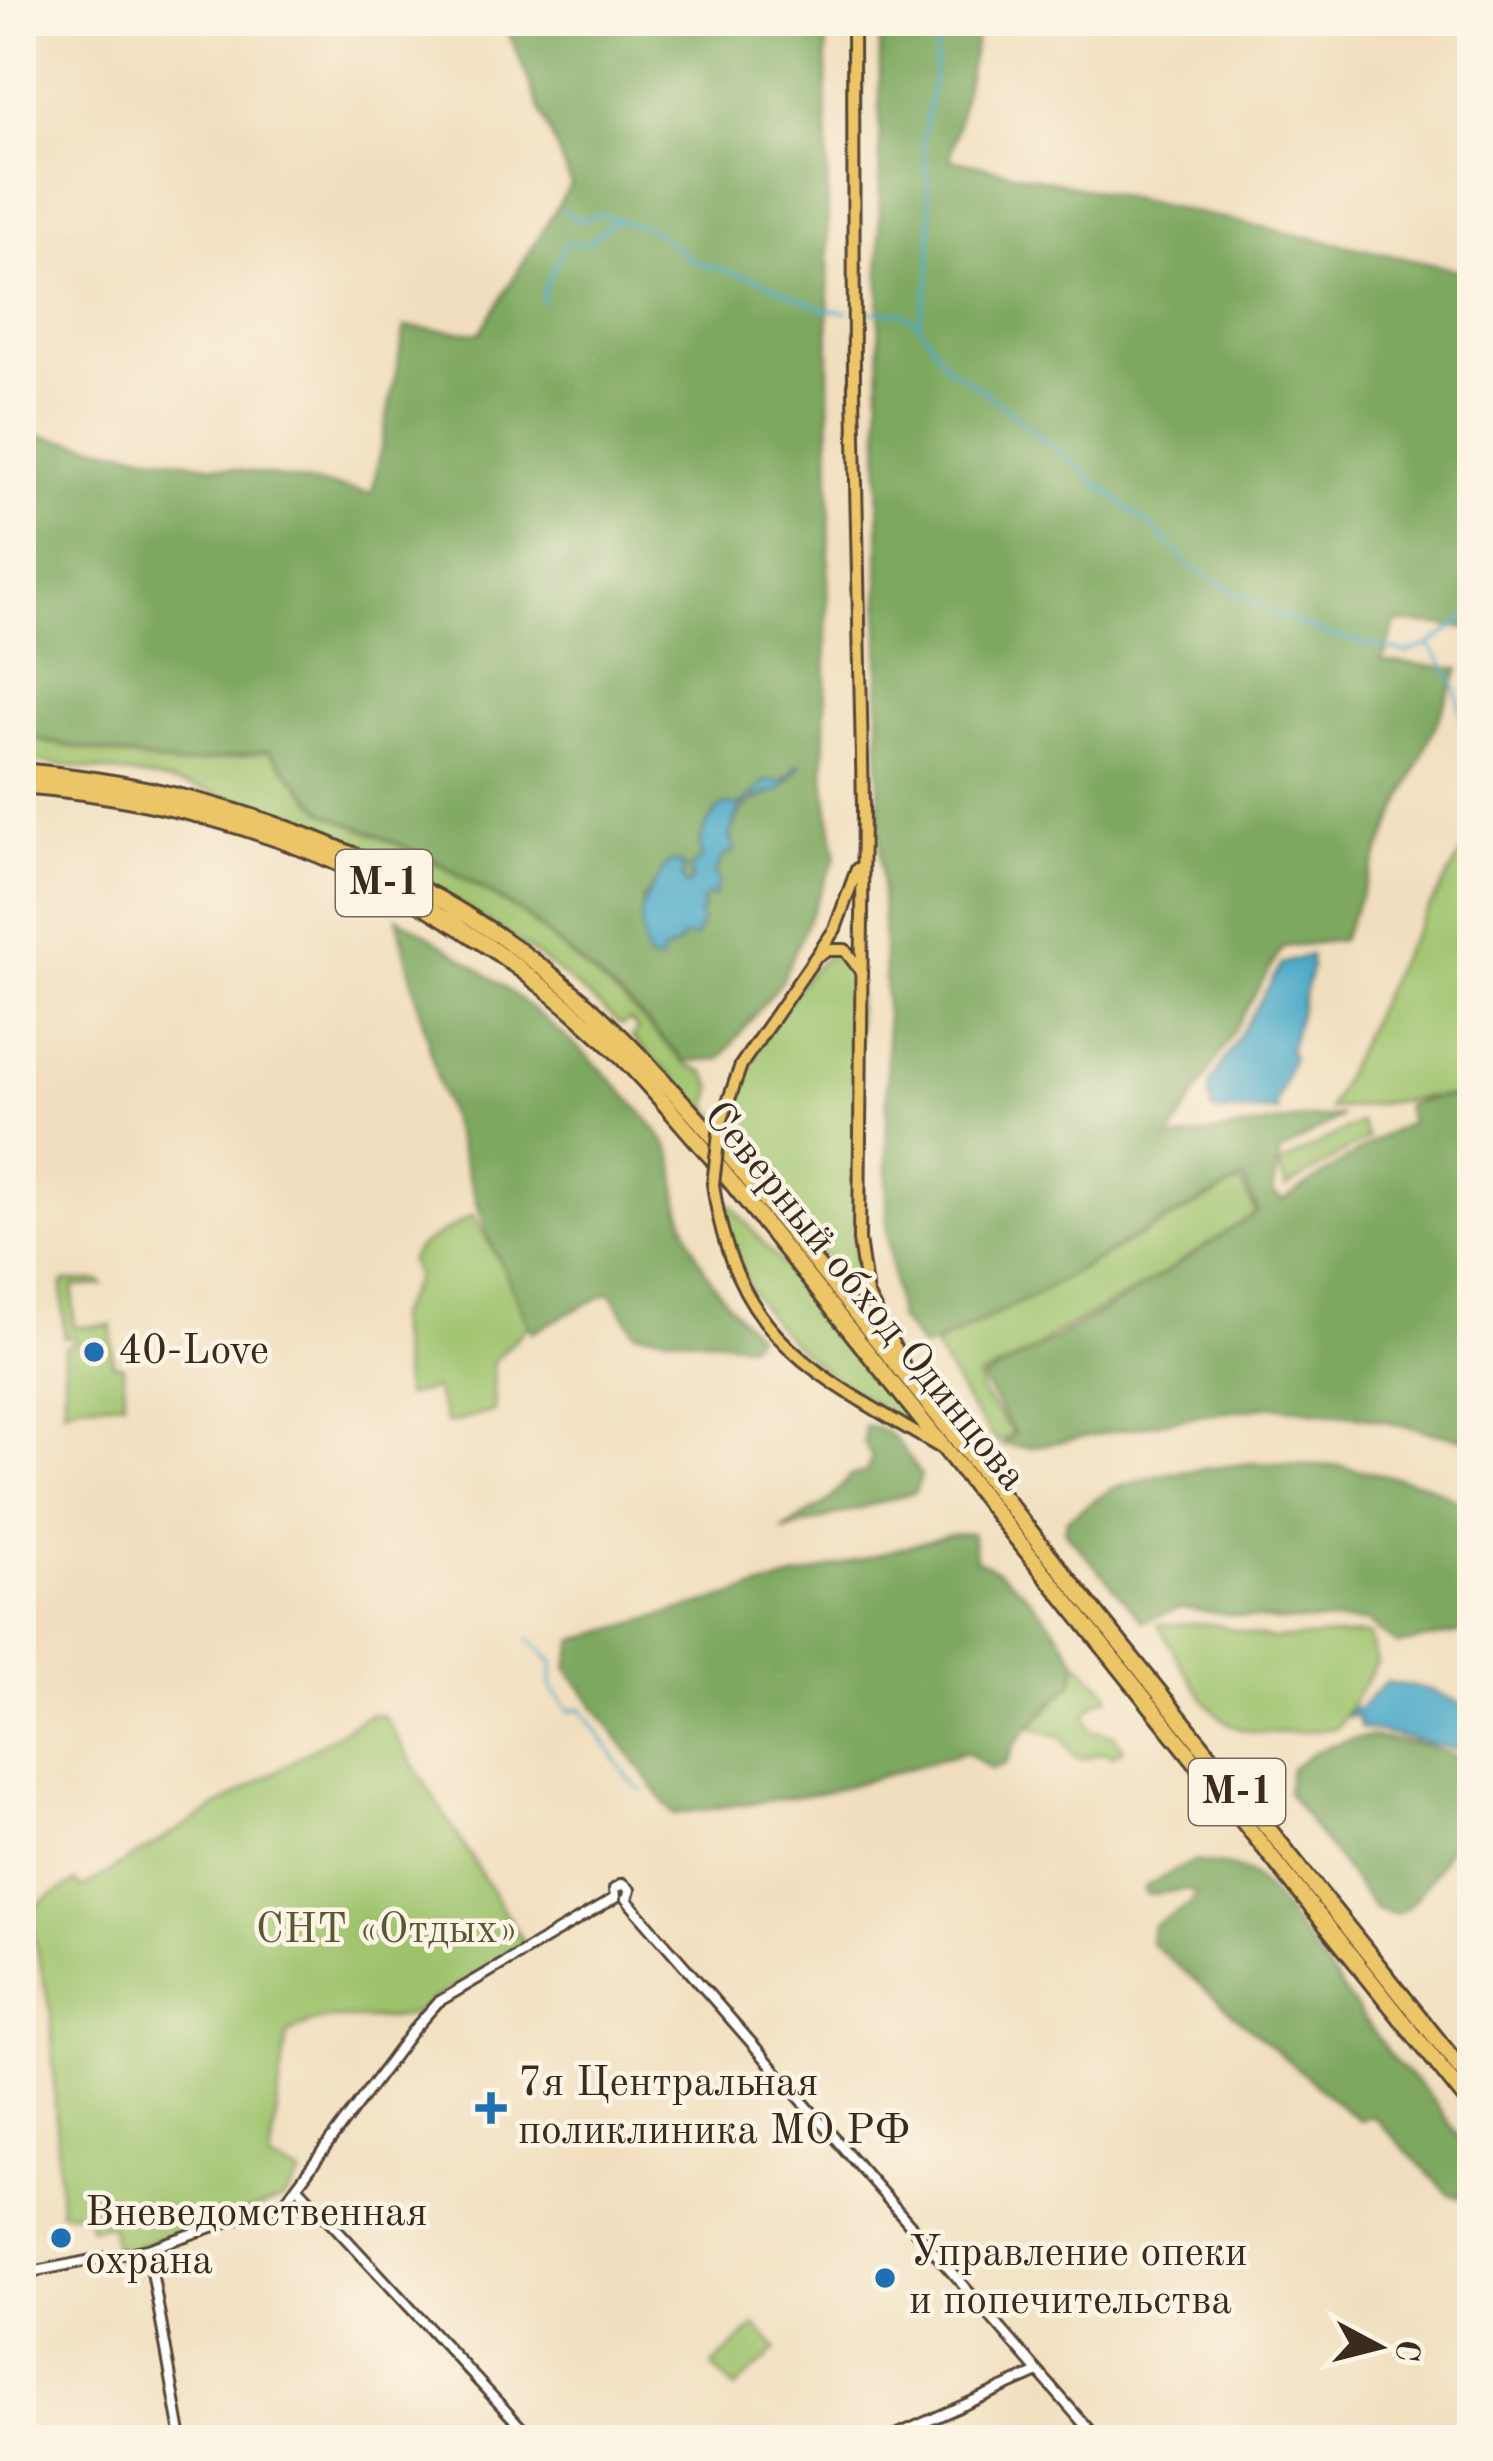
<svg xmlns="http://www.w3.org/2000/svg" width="1493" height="2461" viewBox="0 0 1493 2461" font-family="'Old Standard TT',serif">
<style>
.green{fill:#9ec26c;stroke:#6c7645;stroke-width:3}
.forest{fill:#7ea860;stroke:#5c693f;stroke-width:3;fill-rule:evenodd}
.water{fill:#49a9c8;stroke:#426a73;stroke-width:3}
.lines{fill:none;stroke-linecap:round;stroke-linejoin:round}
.stream{stroke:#49a9c8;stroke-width:3}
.minor-casing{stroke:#564536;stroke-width:14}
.major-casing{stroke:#564536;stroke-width:16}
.highway-casing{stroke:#564536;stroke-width:20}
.minor{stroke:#fff;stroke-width:8}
.major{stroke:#edc569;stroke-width:10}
.highway{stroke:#edc569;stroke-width:14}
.major-bridge-casing{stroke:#564536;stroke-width:16;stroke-linecap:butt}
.major-bridge{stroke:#edc569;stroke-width:10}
.poi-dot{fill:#1f6fb2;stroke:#fcf5e5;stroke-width:4.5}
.labels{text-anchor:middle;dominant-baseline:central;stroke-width:9;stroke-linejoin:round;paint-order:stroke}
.shield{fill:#fcf5e5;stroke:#75675a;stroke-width:3}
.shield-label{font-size:39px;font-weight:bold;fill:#3b2a1e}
.street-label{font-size:42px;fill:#3b2a1e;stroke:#fcf5e5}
.poi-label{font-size:42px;fill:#3b2a1e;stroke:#fcf5e5;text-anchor:start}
.park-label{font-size:42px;fill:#595835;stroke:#fcf5e5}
</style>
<rect width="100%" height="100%" fill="#fcf5e5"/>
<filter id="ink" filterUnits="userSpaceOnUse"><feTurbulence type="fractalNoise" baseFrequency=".00833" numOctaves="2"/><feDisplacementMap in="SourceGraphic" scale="24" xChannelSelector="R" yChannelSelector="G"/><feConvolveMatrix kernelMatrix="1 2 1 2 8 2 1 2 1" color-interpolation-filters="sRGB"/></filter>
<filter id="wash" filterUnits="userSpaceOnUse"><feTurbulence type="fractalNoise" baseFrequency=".004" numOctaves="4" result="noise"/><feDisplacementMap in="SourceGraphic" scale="48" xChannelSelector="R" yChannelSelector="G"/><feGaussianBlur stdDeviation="2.7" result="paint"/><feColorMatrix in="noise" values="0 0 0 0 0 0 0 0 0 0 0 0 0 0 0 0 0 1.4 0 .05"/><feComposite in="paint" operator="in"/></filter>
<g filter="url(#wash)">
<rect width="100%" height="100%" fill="#f1debe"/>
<path class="green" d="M21,738L178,766L269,751L324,813L429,859L522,914L630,1007L684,1063L705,1072L713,1087L709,1107L718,1119L715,1127L680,1085L632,1037L638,1029L630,1020L621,1025C501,917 343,821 184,785C131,773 75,767 21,760Z
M1467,844L1472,845V1097C1424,1094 1377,1106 1329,1109L1399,959Z
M835,953L845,955L858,972L855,1242L858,1277L868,1306L864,1308L726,1128C733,1087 796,968 835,953Z
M1360,1122L1368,1138L1286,1188L1279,1165Z
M1241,1182L1256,1213L1152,1281L1051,1336L1034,1351L978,1378L983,1395L1014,1434L997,1442L970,1408L934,1346C1039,1296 1138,1236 1241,1182Z
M723,1196L931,1439C829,1377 734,1327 723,1196Z
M473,1215L533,1321L493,1362L495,1411L447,1424L434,1389L405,1396L395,1318L416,1278L409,1260L419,1247Z
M66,1281H100L103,1285L73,1287L74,1327L112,1325L113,1364L123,1366L124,1401L77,1404L64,1410V1348L76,1341L75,1337L64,1338L62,1285Z
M1158,1624H1212L1270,1639L1370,1635L1377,1663L1337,1728C1308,1731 1271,1736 1241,1729C1208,1721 1175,1652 1158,1624Z
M1077,1661L1106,1689L1109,1697L1095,1703L1085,1715L1091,1730L1114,1735L1124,1749L1111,1756L1104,1752L1082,1759L1074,1757L1062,1737L1031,1727L1073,1683Z
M370,1714L383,1715L525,1945L431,2000C409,2028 354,2015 323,2020C310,2022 299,2028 287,2034L270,2161L301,2175L283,2200L116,2253L110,2224L90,2228L86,2214L60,2211L51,2014L28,1910L75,1882L81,1889Z
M755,2326L777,2349L735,2389L713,2366Z"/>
<path class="forest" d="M504,21H826L830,500L824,777L836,856L782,980L720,1059L685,1061L631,1006L523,913L430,857L324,812L269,750L178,765L21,737V433L372,493L405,327L480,333L571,184ZM797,765C788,807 724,785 732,853L724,856L701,903L696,933L681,937L676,946L662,953L642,901L655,884L682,877L685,886L692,881V872L702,857C695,836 709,820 723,805L739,806C757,788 784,787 797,765Z
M880,21H980L950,159L1472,273V628L1397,622L1382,661L1460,669L1341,940L1283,947L1168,1141L1299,1119L1342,1116L1280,1153L1272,1193L1283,1201L1385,1134L1410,1123L1405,1105L1437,1097L1472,1100V1441L1364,1417L1272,1406L1196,1416L1031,1447L1002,1445L1015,1434L982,1380L1125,1299L1258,1212L1244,1179L1151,1227L1035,1295L923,1349L898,1318L887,1233V1037L879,805Z
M397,917C485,967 612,1063 669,1148C678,1162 675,1185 679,1201C691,1256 717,1296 756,1334L749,1344L635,1332L610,1292L532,1332L487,1233L438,1082Z
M865,1426C897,1429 904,1453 921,1476L915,1492L782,1531L831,1499L850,1476L866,1472L872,1458L864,1442Z
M1253,1463L1340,1466L1423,1483L1472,1508V1630L1398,1645L1367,1622L1275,1621L1180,1608L1143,1621L1065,1531L1067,1519L1112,1489L1164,1474Z
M972,1533L975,1559C1019,1578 1052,1621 1077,1661L1073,1683L1050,1703L1015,1744L1007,1763L991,1769L966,1752L826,1792L673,1814L567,1668L575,1640L947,1535Z
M1371,1737L1427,1746L1472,1762V1847L1458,1842L1450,1844C1442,1860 1413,1912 1394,1914C1392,1914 1376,1909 1374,1908L1287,1792L1291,1768C1316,1749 1339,1739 1371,1737Z
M1194,1861C1236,1867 1244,1864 1273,1896L1395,2062L1427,2092L1468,2149V2173L1459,2198L1448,2193L1376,2119L1371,2115L1360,2120L1341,2106L1150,1942L1153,1926L1190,1904L1196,1894L1187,1889L1149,1895L1144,1892L1146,1886Z"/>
<path class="water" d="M798,764L801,765L780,790L749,800L737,814L730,835L735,850L724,856L714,875L719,879L714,897L707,895L701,903L704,908L698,915L702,919L696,937L682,938L681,943L662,953L661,962L648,960C633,909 642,904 668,863H679L684,868L682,878L686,886L692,881L690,869L702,858C695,836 709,820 723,805L739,806L767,781H786Z
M1310,955L1311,969L1289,1051L1293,1056L1275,1107L1278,1111L1214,1112L1209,1097L1210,1084L1282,964Z
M1386,1682L1431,1690L1469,1707L1472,1753L1361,1728L1357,1716H1345L1353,1708L1359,1709Z"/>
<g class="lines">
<path class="stream" d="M563,210L581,220L598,214L651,229L695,262L760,280L823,309L848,312
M542,302C545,278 557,265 565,243H587L616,220
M861,312H901L918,323L948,368L979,387L1156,531L1192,567L1279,616L1328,635L1406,653L1429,645L1467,618L1472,607
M919,322L930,277L931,217L923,140L936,61L937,21
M1430,647C1452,672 1462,696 1462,729L1472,734
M529,1638L553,1662L551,1687L570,1711L581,1708L630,1780L642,1791"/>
</g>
</g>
<g filter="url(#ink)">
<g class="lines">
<defs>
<path id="minor" d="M615,1898L614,1889L622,1884L630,1890L627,1899
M626,1899L1098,2440
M297,2186L533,2440
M281,2205L314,2206
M148,2249L182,2440
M21,2274L148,2249L285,2202L413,2030L438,2002L615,1898
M885,2440L1038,2372"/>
<path id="major" d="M853,21L854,391L863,806L859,1240L867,1294L903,1363
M819,955L828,950H845L860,970
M720,1125L741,1065L835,929L857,869
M713,1184C735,1342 817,1374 941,1448"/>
<path id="highway" d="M21,771C211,788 391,851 543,968C611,1020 668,1085 724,1149L1472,2083
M21,785C240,803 433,883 595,1031C638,1070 674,1115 712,1158L1472,2107"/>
</defs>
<use href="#minor" class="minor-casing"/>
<use href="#major" class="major-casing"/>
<use href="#highway" class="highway-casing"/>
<use href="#minor" class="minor"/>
<use href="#major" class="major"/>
<use href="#highway" class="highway"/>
<defs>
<path id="major-bridge" d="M713,1184L720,1125"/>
</defs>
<use href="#major-bridge" class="major-bridge-casing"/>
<use href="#major-bridge" class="major-bridge"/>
</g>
</g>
<g class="poi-dot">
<circle cx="94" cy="1352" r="12"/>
<path d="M485 2090h12v12h12v12h-12v12h-12v-12h-12v-12h12z"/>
<circle cx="61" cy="2238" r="12"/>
<circle cx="885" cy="2278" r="12"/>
</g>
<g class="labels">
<g class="shield">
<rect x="336" y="850" width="96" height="66" rx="9"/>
<rect x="1189" y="1759" width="96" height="66" rx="9"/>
</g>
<g class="shield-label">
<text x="384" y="883">М-1</text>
<text x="1237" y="1792">М-1</text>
</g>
<g class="street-label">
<text transform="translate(864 1297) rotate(51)">Северный обход Одинцова</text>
</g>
<g class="poi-label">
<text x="118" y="1352">40-Love</text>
<text x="518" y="2084">7я Центральная<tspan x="518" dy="48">поликлиника МО РФ</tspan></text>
<text x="85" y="2214">Вневедомственная<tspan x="85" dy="48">охрана</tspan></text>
<text x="909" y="2254">Управление опеки<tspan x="909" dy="48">и попечительства</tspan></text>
</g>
<g class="park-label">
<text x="387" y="1931">СНТ «Отдых»</text>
</g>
</g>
<rect width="1493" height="2461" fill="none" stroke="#fcf5e5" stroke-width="72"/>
<g transform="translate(1379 2347) rotate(97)" stroke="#fcf5e5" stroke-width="9" paint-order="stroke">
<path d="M0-9L21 45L0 30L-21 45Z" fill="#3b2a1e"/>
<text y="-18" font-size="33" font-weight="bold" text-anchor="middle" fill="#3b2a1e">С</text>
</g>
</svg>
